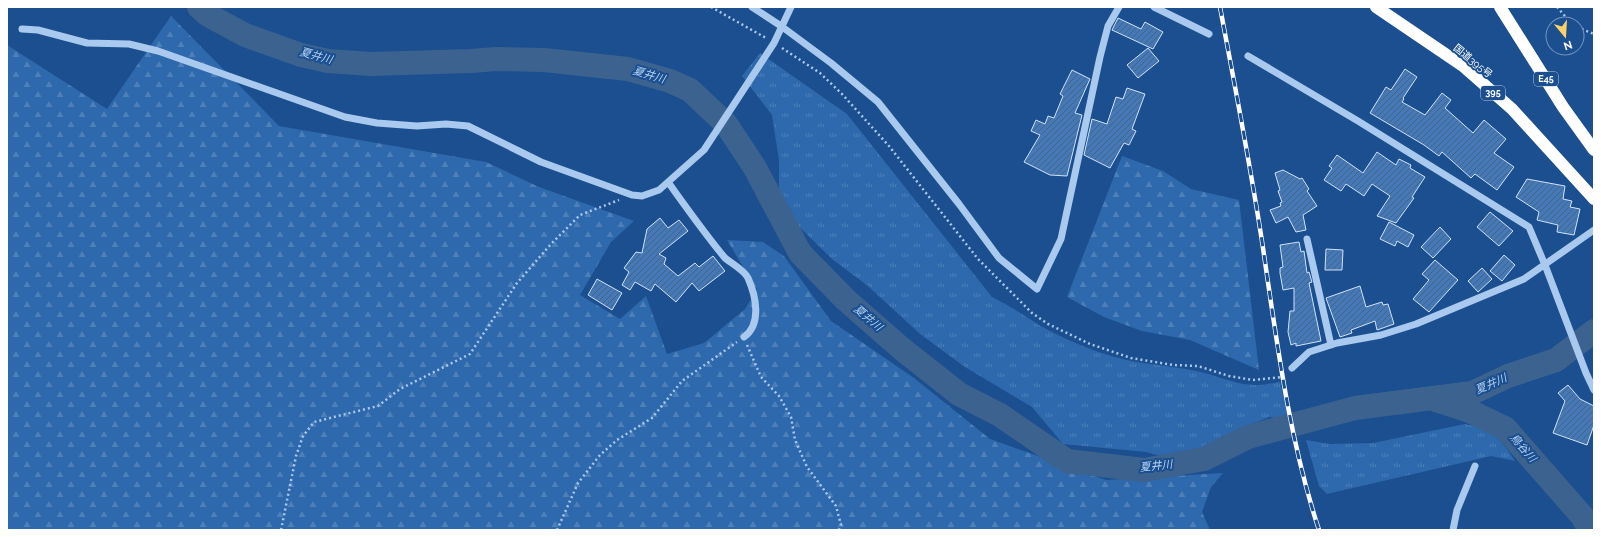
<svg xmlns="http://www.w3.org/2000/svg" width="1601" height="537" viewBox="0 0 1601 537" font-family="Raleway,'Noto Sans JP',sans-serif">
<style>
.grass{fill:url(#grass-tufts)}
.forest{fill:url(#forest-firs)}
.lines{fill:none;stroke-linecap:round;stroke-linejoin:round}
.river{stroke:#3c6290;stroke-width:24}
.building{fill:url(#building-hatch);stroke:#cfe3fa}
.path{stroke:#a9c9ee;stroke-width:2.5;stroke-dasharray:2 3;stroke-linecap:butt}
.minor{stroke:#a9c9ee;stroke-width:7}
.highway{stroke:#fff;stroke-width:12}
.rail-casing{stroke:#fff;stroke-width:4.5}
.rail{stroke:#1b4f8f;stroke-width:3;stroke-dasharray:9;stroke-linecap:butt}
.labels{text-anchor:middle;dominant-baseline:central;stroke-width:4;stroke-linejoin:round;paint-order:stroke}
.shield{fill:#1b4f8f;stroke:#bbcadd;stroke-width:1}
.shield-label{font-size:9px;font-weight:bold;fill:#fff}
.street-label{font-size:10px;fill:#fff;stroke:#1b4f8f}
.water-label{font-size:11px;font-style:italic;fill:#b5d3f5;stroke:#1b4f8f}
</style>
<defs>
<pattern id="grass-tufts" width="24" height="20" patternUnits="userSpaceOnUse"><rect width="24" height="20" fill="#2e69ad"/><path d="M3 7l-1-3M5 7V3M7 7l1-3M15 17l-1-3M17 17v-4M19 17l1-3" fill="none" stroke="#4d80b9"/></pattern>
<pattern id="forest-firs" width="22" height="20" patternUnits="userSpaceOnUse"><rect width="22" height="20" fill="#2e69ad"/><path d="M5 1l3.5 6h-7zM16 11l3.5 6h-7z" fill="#4d80b9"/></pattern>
<pattern id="building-hatch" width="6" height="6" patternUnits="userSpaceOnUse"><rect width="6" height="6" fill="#4478b7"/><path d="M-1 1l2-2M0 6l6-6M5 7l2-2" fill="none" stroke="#486282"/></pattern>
</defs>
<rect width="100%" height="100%" fill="#1b4f8f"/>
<path class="grass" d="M760,53L847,114L992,297C1009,305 1023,315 1039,325C1062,338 1090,350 1115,357C1142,365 1169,365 1196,371C1217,375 1237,386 1258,385C1265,385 1273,383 1280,382L1289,420L1270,417L1254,423L1209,450L1171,459L1146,452L1063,444L1032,407L965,367L920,334L868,286L832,259L783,211L779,196V160L772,115L742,76Z
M1465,424C1494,430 1500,438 1515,461L1491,456L1327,494L1319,486L1306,440L1330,444L1373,443Z"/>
<path class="forest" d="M171,16L279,126L486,162L539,187L634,221L611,242L580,295L620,319L646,296L667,354L704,343L745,309L757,290L727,240L763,242L784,256L831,321L914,378L990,439L1106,480L1223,473L1211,487L1202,512L1210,530H7V45L107,109Z
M1122,156L1163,171L1191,189L1239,200L1259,370L1190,340L1142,331L1104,317L1067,297Z"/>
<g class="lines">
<path class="river" d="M199,7L208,15L245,35L301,55L328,61L371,64L471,61L496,59L544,60L628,69L670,81L690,90L726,124L755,168L800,253L846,300L902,349L959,394L1000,415L1067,461L1144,470L1204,459L1248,437L1355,408L1472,393L1508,376L1556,360L1594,331
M1436,400L1467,410L1505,428L1582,516L1590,530"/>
</g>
<path class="building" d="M1118,18L1141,29L1145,22L1163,32L1153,49L1112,30Z
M1148,48L1159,61L1138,78L1127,65Z
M1405,69L1417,77L1403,98L1404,99L1402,102L1425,115L1442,93L1451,100L1445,108L1473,133L1484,120L1506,139L1494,153L1514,167L1497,190L1475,174L1471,178L1442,152L1439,156L1424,145L1370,113L1386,87L1391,90Z
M1072,70L1090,79L1075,113L1082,115L1067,176L1050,175L1024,162L1040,135L1031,131L1036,120L1045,124L1048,116L1054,118L1063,96L1060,94Z
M1127,88L1145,94L1132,129L1136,131L1129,145L1124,143L1110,168L1084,155L1092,119L1107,124L1116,97L1123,99Z
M1377,152L1396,165L1399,159L1411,165L1410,168L1425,177L1412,197L1414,198L1396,223L1377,216L1390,196L1372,184L1364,196L1346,184L1341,191L1324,180L1332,168L1329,166L1337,155L1363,173Z
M1283,170L1300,179L1302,178L1309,189L1307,191L1317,206L1303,215L1306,230L1296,232L1288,217L1276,223L1270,210L1281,206L1280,203L1282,202L1278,191L1280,190L1275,173Z
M1527,179L1565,186L1563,199L1572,201L1570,207L1580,209L1574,235L1557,232L1558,225L1537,220L1539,212L1516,197Z
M1490,212L1513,231L1499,246L1477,227Z
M660,218L668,228L679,220L688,231L659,254L666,258L664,264L678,276L695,263L699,267L713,256L725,271L699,291L692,283L676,302L655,284L651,291L635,282L630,290L622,285L629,272L624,268L636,252L642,253L647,229Z
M1389,222L1414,235L1408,247L1397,241L1395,246L1380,239Z
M1440,227L1451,239L1433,258L1421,247Z
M1299,242L1301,252L1304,251L1307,273L1309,272L1312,282L1309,283L1321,341L1296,346V343L1291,345L1288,332L1290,311H1294V288L1283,290L1280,273V268L1283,267L1280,245Z
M1326,249L1343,250L1342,270H1325Z
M1504,255L1515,265L1502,281L1490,271Z
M1435,260L1458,280L1429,312L1413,299L1429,280L1422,274Z
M1482,268L1492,279L1478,292L1468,281Z
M597,279L622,293L612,310L588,295Z
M1360,286L1366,307L1382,302L1383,305L1388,304L1394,324L1377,330L1375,321L1351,330L1352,333L1340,337L1326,298Z
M1568,385L1580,399L1594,406V425L1587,445L1553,433L1565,401L1558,393Z"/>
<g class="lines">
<path class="path" d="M711,7L766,38
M1557,7L1572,24
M1577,27L1594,34
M782,48L820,73L842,94L889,146L978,259L1032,313L1048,324L1090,344L1131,358L1173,365L1198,366L1229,376L1253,380L1282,377
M747,345L761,377L779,396L791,417L795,440L807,467L836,506L841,525L839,530
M281,530L296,456L303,436L314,422L378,406L400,389L470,354L517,283L551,244L580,215L619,200
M557,530L578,483L600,455L617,440L652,418L682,381L737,342"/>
<path class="minor" d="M752,7L781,26L831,63L878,102L959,204L999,258L1037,289L1061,239L1100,57L1108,26L1119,7
M1154,7L1209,34
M22,29L38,30L87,43L129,44L158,51L345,117L377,123L417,126L446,124L468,126L541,162L632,195L642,196L659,190L704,150L774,43L791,7
M1248,56L1358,121L1529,227L1545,265L1586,373L1594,390
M668,182C686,207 705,234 725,258C732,264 744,270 748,278C756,296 762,324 744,337
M1307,239L1331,345
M1292,368L1309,352L1337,343L1381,335L1416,324L1524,279L1594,230
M1453,530L1457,510L1475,466"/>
<path class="highway" d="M1376,7L1463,66L1512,109L1594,199
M1500,7L1563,107L1594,150"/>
<defs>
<path id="rail" d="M1220,7C1235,87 1251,168 1263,248C1277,343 1289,439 1319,530"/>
</defs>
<use href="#rail" class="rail-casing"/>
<use href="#rail" class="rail"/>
</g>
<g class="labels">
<g class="shield">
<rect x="1534" y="72" width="24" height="14" rx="3"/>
<rect x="1481" y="86" width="24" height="14" rx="3"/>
</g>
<g class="shield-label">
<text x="1546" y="79">E45</text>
<text x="1493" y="93">395</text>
</g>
<g class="street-label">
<text transform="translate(1473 61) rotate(39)">国道395号</text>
</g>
<g class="water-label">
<text transform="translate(316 56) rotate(15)">夏井川</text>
<text transform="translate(649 75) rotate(16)">夏井川</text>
<text transform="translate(868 318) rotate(40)">夏井川</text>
<text transform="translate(1491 384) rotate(-24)">夏井川</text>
<text transform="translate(1523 448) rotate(49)">鳥谷川</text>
<text transform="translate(1156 466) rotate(-6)">夏井川</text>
</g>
</g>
<rect width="1601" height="537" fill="none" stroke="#ffffff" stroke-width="16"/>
<g transform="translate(1565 36) rotate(162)"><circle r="19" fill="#1b4f8f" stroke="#7695bc"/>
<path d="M0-3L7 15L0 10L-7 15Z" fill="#ffd166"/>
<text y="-6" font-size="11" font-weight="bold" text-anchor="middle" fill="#ffffff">N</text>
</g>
</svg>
